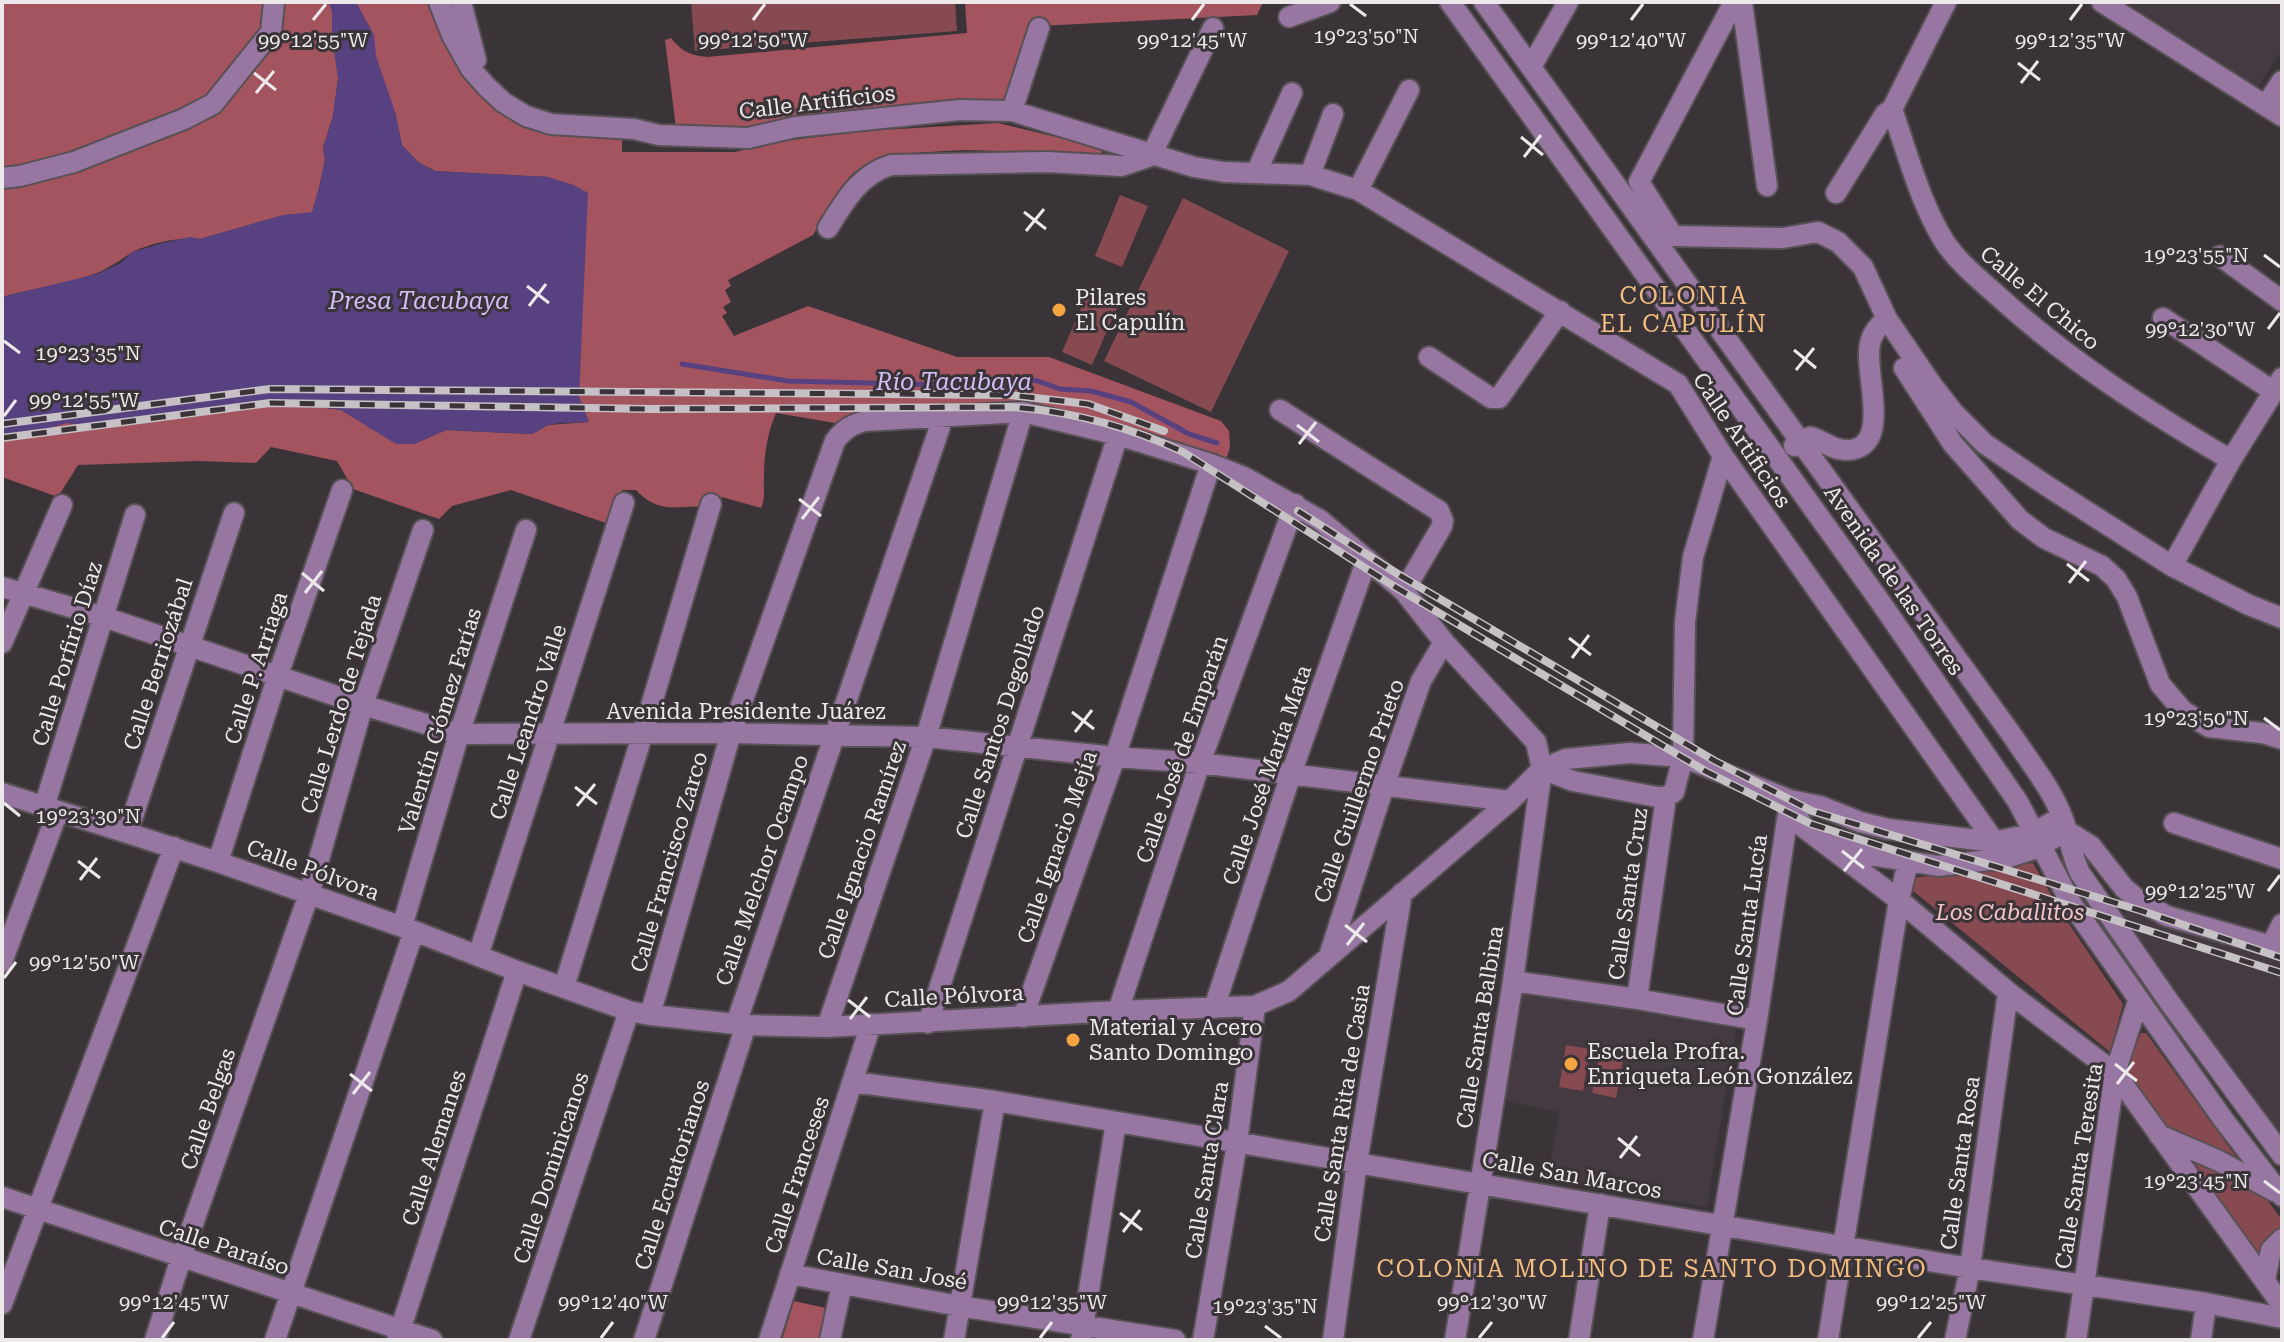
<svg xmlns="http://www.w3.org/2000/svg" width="2284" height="1342" viewBox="0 0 2284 1342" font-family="'Roboto Serif',serif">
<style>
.built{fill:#453942}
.green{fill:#874a51}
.forest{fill:#a3545e}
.water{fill:#584181}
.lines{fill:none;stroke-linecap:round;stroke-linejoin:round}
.stream{stroke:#584181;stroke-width:5}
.minor-casing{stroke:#575155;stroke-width:24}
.minor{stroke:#9777a2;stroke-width:20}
.rail-casing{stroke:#c6c1c4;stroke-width:8}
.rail{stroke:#3a3438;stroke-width:5;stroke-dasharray:15;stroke-linecap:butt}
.ticks{fill:none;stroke:#ede9eb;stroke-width:3}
.poi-dot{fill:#f2a541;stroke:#3a3438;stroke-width:3}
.labels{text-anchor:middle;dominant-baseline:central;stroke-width:6;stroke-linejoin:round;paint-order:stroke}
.street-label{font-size:22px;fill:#ede9eb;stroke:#3a3438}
.poi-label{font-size:22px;fill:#ede9eb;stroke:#3a3438;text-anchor:start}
.park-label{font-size:22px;font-style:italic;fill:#f4c5c8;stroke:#3a3438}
.neighbourhood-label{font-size:24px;letter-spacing:2px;fill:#f3be80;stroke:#3a3438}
.water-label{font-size:24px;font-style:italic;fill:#cfbef7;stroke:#3a3438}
.ticks-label{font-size:20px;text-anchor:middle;fill:#ede9eb;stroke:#3a3438;stroke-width:6;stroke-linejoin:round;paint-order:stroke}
</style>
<rect width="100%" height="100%" fill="#3a3438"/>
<path class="built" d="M2125,2H2282V50L2256,89Z
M2128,901L2282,957V1142L2135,933L2122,921Z
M1523,990L1736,1029L1707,1207L1547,1180L1559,1112L1505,1101Z"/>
<path class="green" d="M691,2H955L957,31L695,51Z
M1120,195L1148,206L1122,267L1095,256Z
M1183,198L1289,251L1211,412L1104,361Z
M1091,285L1121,299L1092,365L1062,352Z
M2033,863L2061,912L2123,1004L2110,1052L1912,890L1913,878Z
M2141,1033H2146L2282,1220V1231C2268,1232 2261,1242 2259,1255L2122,1078Z
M1566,1045L1590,1049L1583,1091L1559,1087Z
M1600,1051L1624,1055L1616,1098L1592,1093Z"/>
<path class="forest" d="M2,2H452L468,79L498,110L622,137V152H735L777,142L865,131L998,123L1101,148L1102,154L965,150L892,154L871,161L853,173L841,187L813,235L728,280L731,286L725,290L731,302L723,307L727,313L722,316L734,336L808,306L957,357H1049L1221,421L1229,431L1230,447L1225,463L1024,407L835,423L776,413C767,434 764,455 764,477C763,489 766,497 761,508L722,497L714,508C683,502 662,518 636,490H622L616,520L606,523L511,490L452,506L439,519L353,489L337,461L271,447L256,463L198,461L78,465L58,497L2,477V438L34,432L66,423L113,427L185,417L218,406L272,401L341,410L397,444H414L446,430L532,434L548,425L589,422L579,398L548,177L435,171L418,162L402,145L395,112L338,79L333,116L323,148L325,160L319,188L312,213L284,215L200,239C183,236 148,244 133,252C119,260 109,269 94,274C64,285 33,288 2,297Z
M965,2H1263L1257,15L1039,26L1015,99L940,100L748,127L676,128L665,40L671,38C682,52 690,55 707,57L967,33Z
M794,1301L830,1309L824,1340H782Z"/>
<path class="water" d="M329,2H356L374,35L376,56L395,112L402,145L418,162L435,171L548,177L574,185L588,193L579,398L589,422L560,423L548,425L532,434L446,430L414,444H396L341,410L272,401L218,406L185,417L112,427L66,423L34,432L2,438V297L97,274L121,263L132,252L163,243L190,237L200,239L284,215L312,212L319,188L325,160L323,148L333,116L338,79L332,36V13Z"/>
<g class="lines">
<path class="stream" d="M682,364L788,381L952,385H992L1018,378L1038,381L1060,389L1091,391L1131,402L1189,434L1217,443"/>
<defs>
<path id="minor" d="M439,2L452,35L471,69L486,86L503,102L526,116L551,124L634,129L659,135L748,138L796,127L960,110L1012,111L1194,167L1224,172L1310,175L1358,190L1678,384L1723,456L2006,858
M461,2L476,60
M1450,2L1879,600L2018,802L2071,903L2223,1119L2282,1196
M1484,2L2014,738C2031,764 2052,789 2063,819C2070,837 2071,855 2080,873L2170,1003L2282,1155
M1734,2L1639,182L1673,236L1783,238L1818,232L1838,242L1863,267L1887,319L1932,385L1953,412L1985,444L2047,486L2172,566L2249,605L2282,618
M1742,2L1767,186
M2102,2L2282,116
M1289,17L1330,2
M1531,67L1568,2
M2266,105L2282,81
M1892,109C1907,152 1921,206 1946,244C1960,264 1980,280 1998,296C2069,361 2149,412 2231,460
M1012,111L1039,28
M1256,173L1292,93
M1310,175L1333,114
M2,178L20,176L74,162L184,119L213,104L271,32L274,2
M1358,190L1409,90
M1836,193L1885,114L1892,109L1946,2
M828,228C845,201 859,175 891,165L1047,162L1121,166L1151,156L1213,28
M2220,256L2282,301
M2163,318L2273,391
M1429,357L1491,398H1499L1560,311
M1904,368L1953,444L2020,520L2044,538L2102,566L2116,579L2127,597L2160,684L2183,711L2209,727L2262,733L2282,739
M1280,410L1439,511L1443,521L1442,526L1404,591
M1794,446L1810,437C1823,440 1832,450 1845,450C1895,451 1863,372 1870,344C1872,333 1879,325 1887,319
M2172,566L2231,460L2282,378
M2,587L104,617L363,705L459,734L731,733L926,737L1115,757L1200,763L1510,801
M2,643L62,505
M1542,769L1573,781L1657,797H1666L1674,792L1683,757L1685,622L1693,557L1723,456
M2,793L218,862L414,931L517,971L629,1011L650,1015L746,1025L827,1027L1118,1011L1255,1006L1289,991L1510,801L1542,769L1566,759L1630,753L1683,757L1790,800L1820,806L1860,822L1888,829L1994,842L2034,833L2062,816
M1790,800L1803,827L1899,900L2008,992L2115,1073L2282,1305
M44,807L135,515
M2174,823L2282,859
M128,831L234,513
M2067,831L2091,846L2124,888L2137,899L2167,916L2282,949
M1837,843L1863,854L1938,866L2006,858L2034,849L2067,831
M218,862L278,675L342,490
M402,927L459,734L526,530
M2271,946L2282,924
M478,956L624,503
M1329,956L1384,786L1421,681L1444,642
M2,962L58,811
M1513,981L1637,999L1757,1020
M564,987L643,733L711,504
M1637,999L1666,797
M1214,1008L1291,774L1367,559
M1118,1011L1200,763L1295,504
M650,1015L731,733L835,441C844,429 851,425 865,421L1023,412L1118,435L1211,464L1244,477L1320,520L1404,591L1444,642L1536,742L1542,769L1513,981L1455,1340
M1023,1017L1115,757L1211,464
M928,1023L1118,435
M736,1024L944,415
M827,1027L926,737L1023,412
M853,1082L995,1101L1970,1268L2206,1303L2282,1318
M2159,1135L2219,1161L2274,1191
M2,1197L432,1340
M790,1274L959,1306L1175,1340
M2265,1280L2271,1250L2282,1239
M2,1304L174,847
M155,1340L181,1258L309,894L363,705L423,530
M275,1340L414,931
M397,1340L517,971
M519,1340L629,1011
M644,1340L746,1025
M769,1340L871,1024
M830,1340L842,1284
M954,1340L995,1101
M1081,1340L1116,1122
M1203,1340L1237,1143L1255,1006
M1333,1340L1357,1162L1402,893
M1579,1340L1600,1204
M1703,1340L1757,1020L1790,800
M1828,1340L1899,900L1908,862
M1955,1340L1970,1268L2008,992
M2076,1340L2115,1073L2138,1001
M2201,1340L2206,1303"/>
</defs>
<use href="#minor" class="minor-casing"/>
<use href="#minor" class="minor"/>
<defs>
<path id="rail" d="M2,424L270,389L1010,395L1088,404L1164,431
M2,438L270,403L652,409L1012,407C1073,412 1128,426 1183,452L1392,585L1707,772L1811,824L2282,973
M1298,511L1401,576L1715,761L1812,811L2142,911L2282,958"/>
</defs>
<use href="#rail" class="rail-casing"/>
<use href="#rail" class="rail"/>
</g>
<path class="ticks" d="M1350,4L1366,16M313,20L326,4M753,20L765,4M1192,20L1204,4M1631,20L1643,4M2070,20L2082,4M2018,63L2040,80M254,73L276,90M2021,83L2038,61M256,93L274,71M1521,137L1543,155M1524,157L1541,135M1024,212L1046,229M1026,231L1044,209M2264,255L2280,267M527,286L549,303M529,306L546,284M2268,329L2280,313M4,341L20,353M1794,350L1816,368M1796,370L1814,348M4,416L16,400M1297,425L1319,442M1299,444L1316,422M799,499L821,516M802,519L819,497M2067,564L2089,581M302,573L324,591M2069,583L2086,561M305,593L322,571M1569,638L1591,655M1572,658L1589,635M1072,712L1094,729M2264,718L2280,730M1075,732L1092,710M575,787L597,804M4,803L20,816M577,806L595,784M1842,851L1864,868M78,861L100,878M1844,871L1862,849M80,880L97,858M2268,891L2280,875M1345,925L1367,942M1347,945L1364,923M4,978L16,962M848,1000L870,1017M850,1019L867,997M2115,1064L2137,1081M350,1074L372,1091M2117,1084L2134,1062M353,1094L370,1072M1618,1138L1640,1156M1620,1158L1637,1136M2264,1181L2280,1193M1120,1213L1142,1230M1123,1232L1140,1210M1265,1326L1281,1338M162,1338L174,1322M601,1338L613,1322M1040,1338L1052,1322M1479,1338L1492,1322M1918,1338L1931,1322"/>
<g class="poi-dot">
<circle cx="1059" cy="310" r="8"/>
<circle cx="1073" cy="1040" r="8"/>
<circle cx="1571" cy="1064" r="8"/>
</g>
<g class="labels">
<g class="street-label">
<text transform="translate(817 102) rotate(-7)">Calle Artificios</text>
<text transform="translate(2040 298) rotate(40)">Calle El Chico</text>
<text transform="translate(1742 440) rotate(56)">Calle Artificios</text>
<text transform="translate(1894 580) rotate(55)">Avenida de las Torres</text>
<text transform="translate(67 654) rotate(-73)">Calle Porfirio Díaz</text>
<text transform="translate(158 664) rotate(-72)">Calle Berriozábal</text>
<text transform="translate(256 668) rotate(-72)">Calle P. Arriaga</text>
<text transform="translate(341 704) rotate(-73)">Calle Lerdo de Tejada</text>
<text x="746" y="711">Avenida Presidente Juárez</text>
<text transform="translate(440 721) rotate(-73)">Valentín Gómez Farías</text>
<text transform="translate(528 722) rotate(-72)">Calle Leandro Valle</text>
<text transform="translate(1000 722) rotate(-72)">Calle Santos Degollado</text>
<text transform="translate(1182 749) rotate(-71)">Calle José de Emparán</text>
<text transform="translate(1267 775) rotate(-71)">Calle José María Mata</text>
<text transform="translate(1359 791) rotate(-71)">Calle Guillermo Prieto</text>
<text transform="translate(1057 847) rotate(-71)">Calle Ignacio Mejía</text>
<text transform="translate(862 850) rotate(-71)">Calle Ignacio Ramírez</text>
<text transform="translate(669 862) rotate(-74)">Calle Francisco Zarco</text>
<text transform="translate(313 870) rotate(20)">Calle Pólvora</text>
<text transform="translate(762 870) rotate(-71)">Calle Melchor Ocampo</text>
<text transform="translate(1628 894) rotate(-82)">Calle Santa Cruz</text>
<text transform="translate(1747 925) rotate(-82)">Calle Santa Lucía</text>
<text transform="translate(954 996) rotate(-3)">Calle Pólvora</text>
<text transform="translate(1480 1027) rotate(-81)">Calle Santa Balbina</text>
<text transform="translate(208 1109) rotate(-71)">Calle Belgas</text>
<text transform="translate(1342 1113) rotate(-81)">Calle Santa Rita de Casia</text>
<text transform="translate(434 1148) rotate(-72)">Calle Alemanes</text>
<text transform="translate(1960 1163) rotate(-82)">Calle Santa Rosa</text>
<text transform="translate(2079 1166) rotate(-81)">Calle Santa Teresita</text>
<text transform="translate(551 1168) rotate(-72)">Calle Dominicanos</text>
<text transform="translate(1207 1170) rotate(-81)">Calle Santa Clara</text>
<text transform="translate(672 1175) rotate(-72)">Calle Ecuatorianos</text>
<text transform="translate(797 1175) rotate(-72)">Calle Franceses</text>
<text transform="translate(1572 1175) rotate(10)">Calle San Marcos</text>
<text transform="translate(224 1247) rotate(18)">Calle Paraíso</text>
<text transform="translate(892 1269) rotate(10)">Calle San José</text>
</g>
<g class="poi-label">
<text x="1075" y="297">Pilares<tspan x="1075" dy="25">El Capulín</tspan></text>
<text x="1089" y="1027">Material y Acero<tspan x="1089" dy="25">Santo Domingo</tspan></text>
<text x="1587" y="1051">Escuela Profra.<tspan x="1587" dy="25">Enriqueta León González</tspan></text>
</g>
<g class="park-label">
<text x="2010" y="912">Los Caballitos</text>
</g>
<g class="neighbourhood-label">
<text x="1684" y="296">COLONIA<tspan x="1684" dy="28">EL CAPULÍN</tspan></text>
<text x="1652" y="1269">COLONIA MOLINO DE SANTO DOMINGO</text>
</g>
<g class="water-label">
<text x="419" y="301">Presa Tacubaya</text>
<text x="954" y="382">Río Tacubaya</text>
</g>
</g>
<g class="ticks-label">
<text x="1366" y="43">19°23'50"N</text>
<text x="313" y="47">99°12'55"W</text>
<text x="753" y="47">99°12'50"W</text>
<text x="1192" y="47">99°12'45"W</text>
<text x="1631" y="47">99°12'40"W</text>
<text x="2070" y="47">99°12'35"W</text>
<text x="2196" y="262">19°23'55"N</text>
<text x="2200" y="336">99°12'30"W</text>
<text x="88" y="360">19°23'35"N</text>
<text x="84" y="407">99°12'55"W</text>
<text x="2196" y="725">19°23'50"N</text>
<text x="88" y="823">19°23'30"N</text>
<text x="2200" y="898">99°12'25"W</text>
<text x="84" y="969">99°12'50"W</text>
<text x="2196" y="1188">19°23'45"N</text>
<text x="174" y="1309">99°12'45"W</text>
<text x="613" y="1309">99°12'40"W</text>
<text x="1052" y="1309">99°12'35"W</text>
<text x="1492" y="1309">99°12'30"W</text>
<text x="1931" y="1309">99°12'25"W</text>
<text x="1265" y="1313">19°23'35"N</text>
</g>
<rect width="2284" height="1342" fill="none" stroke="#ede9eb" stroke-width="8"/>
</svg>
